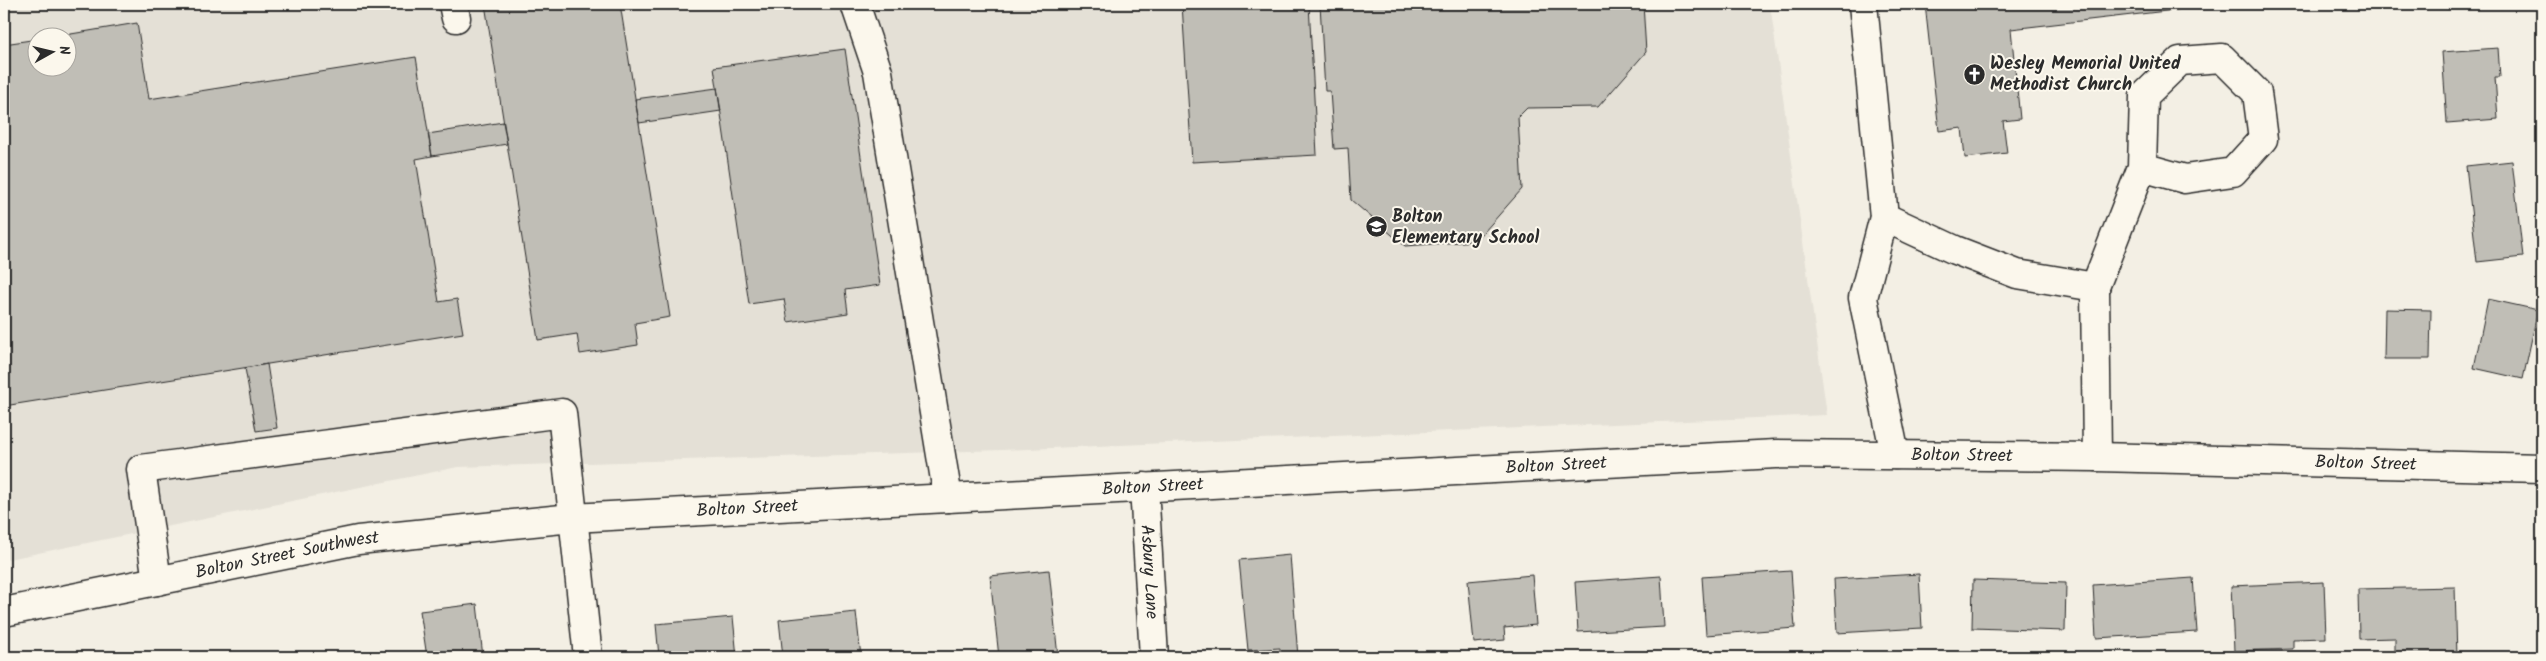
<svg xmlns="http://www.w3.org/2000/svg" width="2546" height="661" viewBox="0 0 2546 661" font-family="Kalam,sans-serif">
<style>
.built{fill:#e4e0d6;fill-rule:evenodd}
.building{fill:#c0beb6;stroke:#2b2b2b}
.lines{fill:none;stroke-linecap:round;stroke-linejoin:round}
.minor-casing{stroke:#2b2b2b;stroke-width:31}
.minor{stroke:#fbf7ec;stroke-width:28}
.labels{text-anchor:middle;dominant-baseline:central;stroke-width:4;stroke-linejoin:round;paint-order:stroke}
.poi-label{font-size:18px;font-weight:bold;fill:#2b2b2b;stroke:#fbf7ec;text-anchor:start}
.street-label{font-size:18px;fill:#2b2b2b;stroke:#fbf7ec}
</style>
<rect width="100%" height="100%" fill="#f3efe4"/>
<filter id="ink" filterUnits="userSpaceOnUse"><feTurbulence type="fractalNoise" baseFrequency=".02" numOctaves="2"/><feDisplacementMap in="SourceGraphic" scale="10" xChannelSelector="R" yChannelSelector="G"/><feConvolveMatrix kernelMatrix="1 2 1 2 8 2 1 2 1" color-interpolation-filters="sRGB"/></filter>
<g filter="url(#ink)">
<path class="built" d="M4,4H1770L1827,415L1002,450L458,467L4,560ZM38,38H68V68H38Z"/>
<path class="building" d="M485,4H620L670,317L635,323L638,345L580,354L577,334L538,340Z
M1182,4H1309L1317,155L1192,162Z
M1320,4H1643L1646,52L1598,107L1527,108L1518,117L1522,189L1476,241L1405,246L1351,200L1348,148L1334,149L1330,91H1325Z
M1925,4H2200L2201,7L2011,29L2020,119L2003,121L2007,153L1965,158L1962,128L1939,131Z
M2445,4H2492L2446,9Z
M137,23L149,99L416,57L432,156L416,159L439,302L457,299L463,333L4,406V44L38,39V68H68V38H47Z
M2498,48L2500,77H2495L2498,119L2447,123L2442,52Z
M845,49L880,285L845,290L848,313L788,322L784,299L749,304L714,67Z
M717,88L721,111L639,123L635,99Z
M503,122L507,144L432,156L428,134Z
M2512,161L2523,257L2477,262L2466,166Z
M2488,299L2538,310L2523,379L2474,368Z
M2385,309L2431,310L2430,359H2384Z
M267,364L277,428L256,431L245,368Z
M1290,555L1298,657H1280V648L1248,650L1239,560Z
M1049,570L1058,657H999L990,576Z
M1791,571L1795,628L1706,635L1702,577Z
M1919,574L1922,628L1837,633L1834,579Z
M1532,575L1536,625L1504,628L1505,640L1474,643L1468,581Z
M1661,576L1664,627L1578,632L1575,582Z
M2193,578L2197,632L2096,638L2093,585Z
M1973,580L2066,583L2065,631L1972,628Z
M2324,582L2326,638L2293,639V649L2234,651L2231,586Z
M2455,587L2457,657H2395V638L2359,639L2358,589Z
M477,604L483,657H427L420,611Z
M856,612L861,657H783L779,620Z
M733,617L737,657H659L656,624Z"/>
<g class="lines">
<defs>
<g id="minor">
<path d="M453,4L456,18"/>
<path d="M855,4L878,72L948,498"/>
<path d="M1863,4L1884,217L1863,298L1895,455"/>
<path d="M1884,217L1955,250L2017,274L2095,287L2097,457"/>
<path d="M2095,287L2142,167L2144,96L2180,61L2222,58L2257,93L2263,139L2233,172L2185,179L2142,167"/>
<path id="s1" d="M1144,487L1154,657"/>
<path d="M157,581L141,469L562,413L588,657"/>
<path id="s2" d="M4,612L358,540L572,518L1776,454L2097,457L2542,468"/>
</g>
</defs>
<use href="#minor" class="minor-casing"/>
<use href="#minor" class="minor"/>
</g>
</g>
<defs>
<symbol id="church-disc" viewBox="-11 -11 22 22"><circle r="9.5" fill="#2b2b2b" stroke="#fbf7ec"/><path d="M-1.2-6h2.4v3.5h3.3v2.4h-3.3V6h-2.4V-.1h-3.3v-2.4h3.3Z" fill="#fff"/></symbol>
<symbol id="school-disc" viewBox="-11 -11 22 22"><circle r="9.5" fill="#2b2b2b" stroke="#fbf7ec"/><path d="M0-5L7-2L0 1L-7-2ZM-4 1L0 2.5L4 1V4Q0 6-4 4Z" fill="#fff"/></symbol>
</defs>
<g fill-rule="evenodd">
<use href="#church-disc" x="1962" y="62" width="25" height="25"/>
<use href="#school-disc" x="1364" y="214" width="25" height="25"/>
</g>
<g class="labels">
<g class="poi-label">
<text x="1990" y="64">Wesley Memorial United<tspan x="1990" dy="21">Methodist Church</tspan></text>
<text x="1392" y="217">Bolton<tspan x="1392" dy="21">Elementary School</tspan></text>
</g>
<g class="street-label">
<text stroke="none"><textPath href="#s2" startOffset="1968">Bolton Street</textPath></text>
<text stroke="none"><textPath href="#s2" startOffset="2372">Bolton Street</textPath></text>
<text stroke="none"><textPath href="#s2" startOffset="1562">Bolton Street</textPath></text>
<text stroke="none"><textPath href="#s2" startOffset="1158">Bolton Street</textPath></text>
<text stroke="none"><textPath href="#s2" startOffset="752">Bolton Street</textPath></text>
<text stroke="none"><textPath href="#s2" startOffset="289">Bolton Street Southwest</textPath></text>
<text stroke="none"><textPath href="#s1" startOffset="85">Asbury Lane</textPath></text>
</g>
</g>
<rect width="2546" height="661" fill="none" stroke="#fbf7ec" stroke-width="20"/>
<rect x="10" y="10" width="2526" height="641" fill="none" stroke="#2b2b2b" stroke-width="2" filter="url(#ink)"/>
<g transform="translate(52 52) rotate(82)"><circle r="24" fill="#fbf7ec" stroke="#a8a59f"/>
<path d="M0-4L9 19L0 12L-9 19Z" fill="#2b2b2b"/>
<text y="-8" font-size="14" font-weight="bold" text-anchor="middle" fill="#2b2b2b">N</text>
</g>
</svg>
